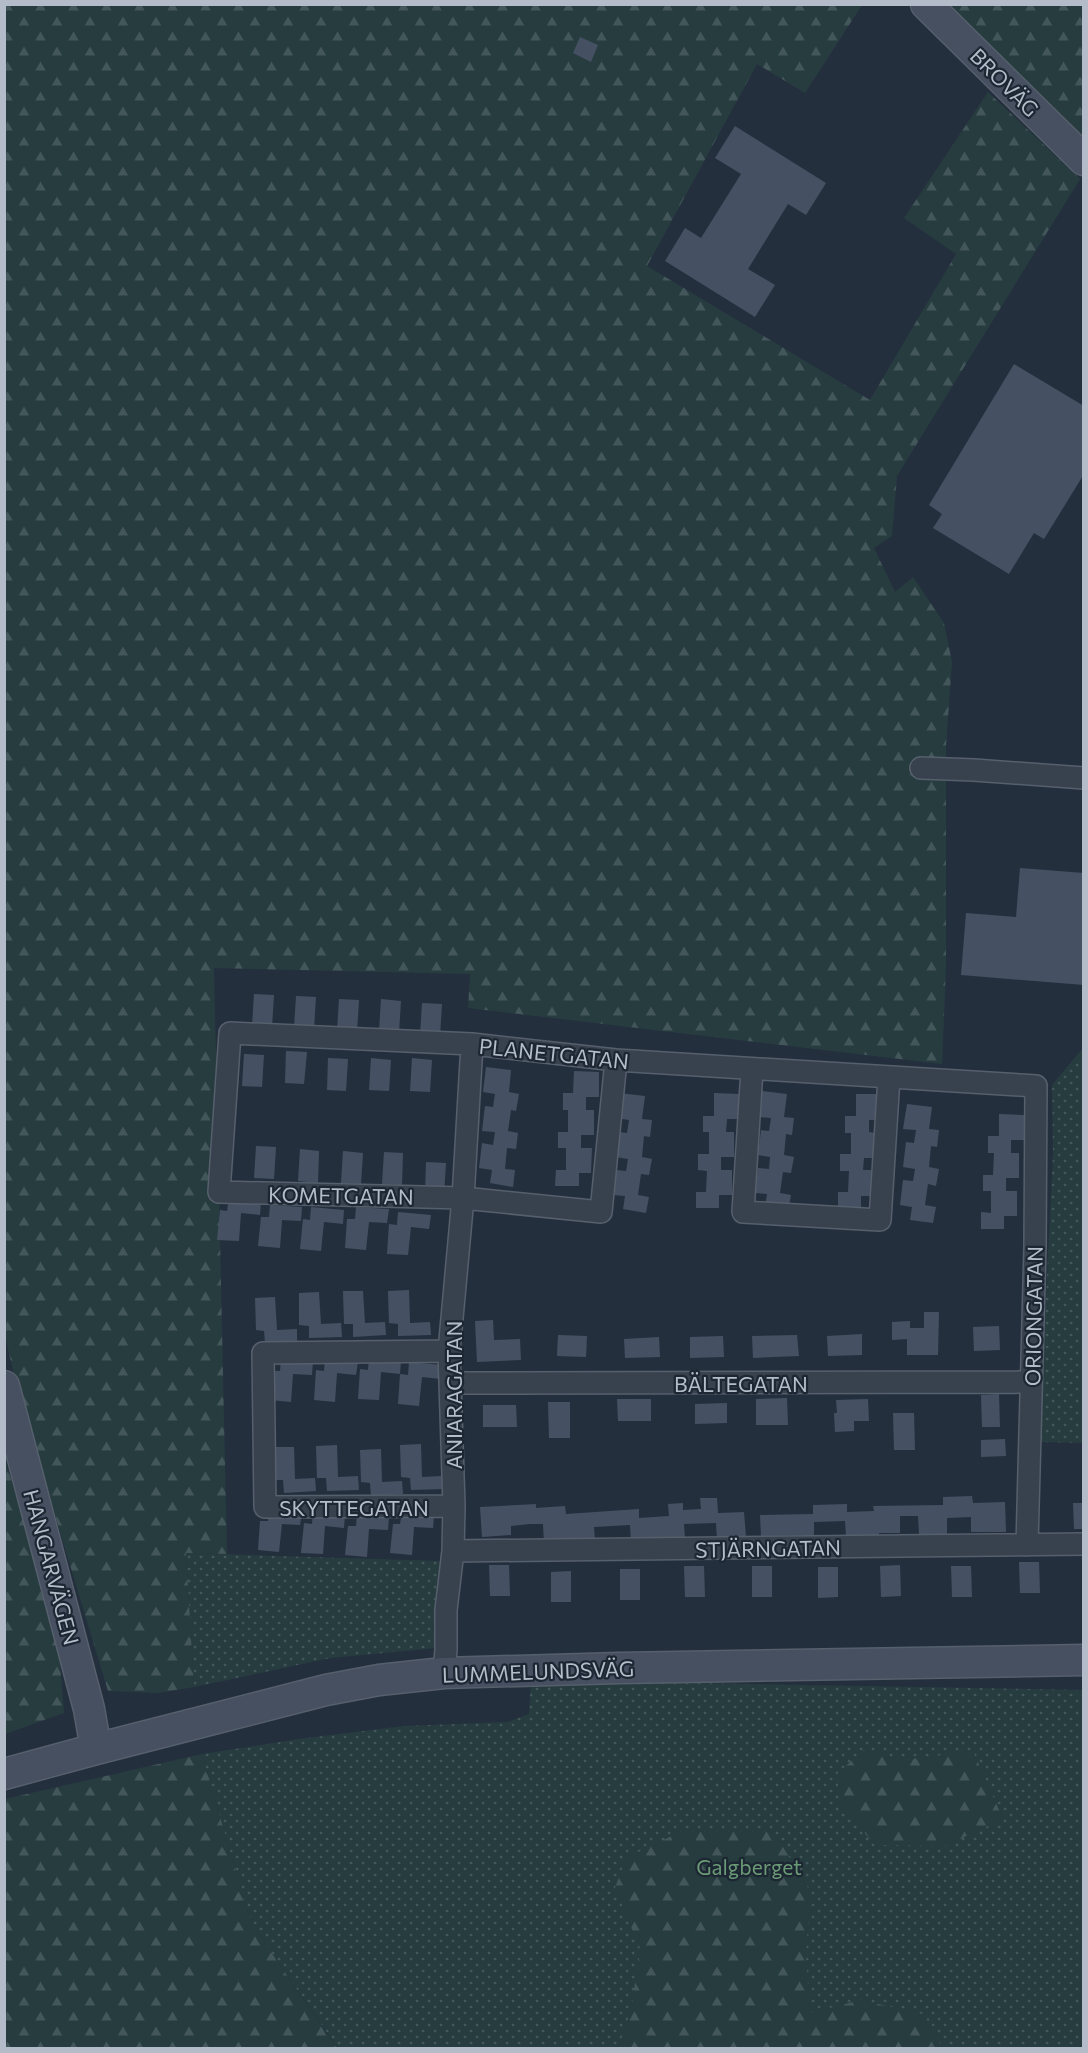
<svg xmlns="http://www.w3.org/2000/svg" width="1088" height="2053" viewBox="0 0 1088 2053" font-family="Commissioner,sans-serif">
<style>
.grass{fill:url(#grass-dots)}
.forest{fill:url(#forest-firs)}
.building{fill:#455162}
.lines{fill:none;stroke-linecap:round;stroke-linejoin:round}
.street-casing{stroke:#565f6c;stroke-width:24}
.secondary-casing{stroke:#565f6c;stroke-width:33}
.street{stroke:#38414e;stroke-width:21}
.secondary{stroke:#465061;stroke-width:30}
.labels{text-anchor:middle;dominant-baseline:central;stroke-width:4.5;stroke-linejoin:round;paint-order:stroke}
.street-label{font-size:21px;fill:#b4bcc9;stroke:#1d2633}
.park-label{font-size:21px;fill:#6b9a76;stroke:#1d2633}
</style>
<defs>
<pattern id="grass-dots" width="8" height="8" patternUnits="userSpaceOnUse" patternTransform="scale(1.5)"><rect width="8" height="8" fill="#263c3f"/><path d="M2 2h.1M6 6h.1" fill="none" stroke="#435659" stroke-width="1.8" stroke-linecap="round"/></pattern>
<pattern id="forest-firs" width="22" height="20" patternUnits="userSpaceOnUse" patternTransform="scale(1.5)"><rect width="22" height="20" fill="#263c3f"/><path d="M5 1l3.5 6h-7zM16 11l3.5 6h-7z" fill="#435659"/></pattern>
</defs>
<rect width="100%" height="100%" fill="#242f3e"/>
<path class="grass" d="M1083,1048V1443L1039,1442L1053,1154L1052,1085Z
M186,1553L441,1561L436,1648L331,1658L194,1687Z
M531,1680L1083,1690V2048H661L631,2012L618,2048L337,2047L271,1952L248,1914L202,1754L299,1739L403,1726L507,1722L529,1714Z"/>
<path class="forest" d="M4,5H862L805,93L757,64L647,266L870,400L956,254L904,218L988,92L1080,179L897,476L892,536L874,548L895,592L913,577L944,623L952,662L946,746V967L942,1064L468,1008L470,974L214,968L227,1554L186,1553L194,1687L158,1693L108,1691L19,1396L5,1336Z
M950,5H1083V140Z
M4,1455L58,1639L64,1713L5,1734Z
M863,1750L904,1760L973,1751L1003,1819L945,1846L875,1845L843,1808L836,1775Z
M202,1754L248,1914L271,1952L337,2048H5V1799Z
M680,1832H774L810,1891L806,1956L810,2013L861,2000L927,2015L942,2048H618L631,2011L640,1948L615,1888L626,1858Z"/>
<path class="building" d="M580,37L598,45L591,62L573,53Z
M735,126L826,183L806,215L788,204L748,269L775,285L755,317L665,261L685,228L701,238L741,174L715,158Z
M1014,364L1084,406V474L1044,539L1034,533L1009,574L933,528L942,514L929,505Z
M1020,868L1084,873V985L961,975L966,913L1016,917Z
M254,994L274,995L272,1027L252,1026Z
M296,996L316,997L314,1029L294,1028Z
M339,999L359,1000L357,1032L337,1031Z
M381,999L401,1001L399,1033L379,1031Z
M422,1003L442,1004L440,1036L420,1035Z
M286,1051L307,1052L304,1084L285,1083Z
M244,1054L264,1055L262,1087L242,1086Z
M328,1058L348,1059L346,1091L327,1090Z
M371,1058L391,1060L389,1091L369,1090Z
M412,1058L432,1060L430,1092L410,1091Z
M486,1067L511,1070L509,1092L519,1094L516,1111L511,1110L508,1131L518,1133L516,1149L507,1148L505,1169L515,1170L513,1187L490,1183L492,1170L479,1168L482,1143L493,1145L495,1132L482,1131L485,1106L493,1107L495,1094L483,1092Z
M574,1071L599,1072V1097H586V1110H594V1135H581V1148H592L591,1173H579V1186H555L556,1170H566V1148H558V1132H568V1110H563V1093H573Z
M761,1091L787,1094L784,1117L794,1118L792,1135L786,1134L784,1155L794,1157L791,1173L783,1172L780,1193L791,1195L788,1211L765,1207L767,1194L755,1193L758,1168L769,1169L770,1157L758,1155L761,1130L769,1131L771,1118L759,1117Z
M619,1093L645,1096L642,1119L652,1120L650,1137L644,1136L642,1157L652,1159L649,1175L641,1174L638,1195L649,1197L646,1213L623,1209L625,1196L613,1195L616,1170L626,1171L628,1159L616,1157L619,1132L627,1133L629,1120L616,1118Z
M714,1093L739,1094V1119H727L726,1132H734V1157H721V1170H732V1195H719V1208H696V1192H706L707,1171L698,1170V1154H709V1132H703V1116H714Z
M856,1094H882L881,1120H869V1132L876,1133V1158H864L863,1170H874V1196H861V1209H838V1192H848L849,1171H840V1154H851V1133H845V1116H856Z
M907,1104L932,1107L929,1129L939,1130L937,1147L931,1146L929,1167L939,1169L936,1186L928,1184L925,1205L936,1207L933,1223L910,1220L912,1207L900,1205L903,1180L913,1181L915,1169L903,1167L906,1142L914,1143L916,1130L903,1129Z
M999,1114L1024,1115V1140H1011V1153H1019V1178H1006V1191H1017V1216H1004V1229H981V1212L991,1213V1191H983V1175H993L994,1153H988V1136H999Z
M256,1146L276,1147L274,1179L254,1178Z
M300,1149L319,1151L318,1183L298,1181Z
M343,1151L363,1153L361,1184L341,1183Z
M384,1152L403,1153L402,1185L382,1184Z
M426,1162L446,1163L444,1195L425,1194Z
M229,1198L261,1201L260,1215L241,1213L239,1241L217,1240L220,1210L227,1211Z
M270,1205L302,1207L301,1221L282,1220L280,1248L258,1246L261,1217H269Z
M311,1207L344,1210L343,1224L324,1222L321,1251L300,1249L303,1219L310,1220Z
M356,1207L389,1209L387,1223L369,1222L366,1250L345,1248L347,1219H355Z
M398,1212L431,1215L429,1229L411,1227L408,1255L387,1254L389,1224L397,1225Z
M409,1290L410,1323L430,1322L431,1335L398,1336V1324L389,1323L388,1291Z
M343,1291H363L365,1323L385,1322L386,1335L353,1337V1324H344Z
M319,1292L321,1324L341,1323L342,1337L309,1338V1326L299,1325V1293Z
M275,1297L277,1330L297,1329V1342L265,1343L264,1331L256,1330L255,1298Z
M924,1312H939L938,1355H907V1339L892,1340V1322L910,1321V1328H924Z
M493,1320L494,1340L520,1339L521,1360L477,1362L475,1321Z
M999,1326L1000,1350L974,1351L973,1327Z
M862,1334V1355L828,1356L827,1336Z
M558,1335L587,1336L586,1357L557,1356Z
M797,1335L799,1356L753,1358L752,1336Z
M723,1336L724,1357L690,1358V1337Z
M659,1337L660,1357L625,1358L624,1339Z
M369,1357L401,1360L400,1374L381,1372L379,1400L358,1399L360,1369L368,1370Z
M325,1358L358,1361L356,1375L337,1373L335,1402L314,1400L316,1370L324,1371Z
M281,1359L313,1361L312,1375L293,1374L291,1402L269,1400L272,1371H280Z
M409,1362L442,1365L441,1379L422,1377L419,1406L398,1404L400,1374L408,1375Z
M999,1394L1000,1427H982L981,1395Z
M787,1398L788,1425H756V1399Z
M617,1399H651V1421H618Z
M868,1399L869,1421H854V1431L835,1432L834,1413H837L836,1400Z
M548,1402H570V1438H549Z
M727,1403V1423L695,1424V1404Z
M483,1405H516L517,1427H483Z
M893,1413H914L915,1450H894Z
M1005,1439L1006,1456L981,1457V1440Z
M421,1444L422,1477L442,1476L443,1489L411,1490L410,1478L401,1477L400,1445Z
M337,1445L338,1477L358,1476L359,1490L327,1491L326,1478H317L316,1446Z
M273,1447H294L295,1479L315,1478L316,1491L284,1493L283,1480H274Z
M381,1449L382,1482L402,1481L403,1494L371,1496L370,1483L361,1482L360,1450Z
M972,1496L973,1503L1005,1502L1006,1532H971V1517L947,1518V1534H919L918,1516H900V1533H879V1536H846L845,1521L814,1522V1535L761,1536L760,1515L813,1514V1505L847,1504V1512L874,1511L873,1506L943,1505V1497Z
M700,1498H717L718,1513L744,1512L746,1537L717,1539L716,1523L684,1524L685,1539L631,1542L630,1525L594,1527L595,1540L544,1543L543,1524H530L511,1526V1535L482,1537L480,1507L536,1504V1508L565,1506L566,1514L639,1509V1518L669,1516L668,1504L683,1503V1510L701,1509Z
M1073,1503H1084V1529H1074Z
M269,1509L302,1512L300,1525L282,1524L279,1552L258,1550L260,1521H268Z
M313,1511L345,1514L344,1528L325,1526L323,1554L301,1553L304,1523L312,1524Z
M402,1512L434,1514L433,1528L414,1527L412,1555L390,1553L393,1524H400Z
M357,1514L389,1516L388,1530L369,1529L367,1557L345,1555L348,1526H356Z
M1019,1562H1039L1040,1593H1020Z
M489,1565H509L510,1596H490Z
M900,1565L901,1596L881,1597L880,1566Z
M684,1566H704L705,1597H685Z
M752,1566H772V1597H752Z
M951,1566H971L972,1597H952Z
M818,1567H838V1597L818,1598Z
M620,1569H640V1600H620Z
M571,1571V1602H551V1572Z"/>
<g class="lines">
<defs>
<path id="street" d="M921,768L974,770L1084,778
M616,1060L601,1212L463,1198L219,1192L230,1033L472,1044L616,1060L1036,1086L1035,1247L1027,1545
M752,1069L743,1212L880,1220L889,1077
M449,1351L263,1353L265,1507L454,1506
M450,1383L1031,1382
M453,1551L1084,1544
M444,1673L446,1650V1610L453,1551L454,1506L449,1351L463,1198L472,1044"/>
<path id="secondary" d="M926,4L1084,160
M4,1386L89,1709L96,1749
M4,1774L96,1749L326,1690L379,1680L444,1673L619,1668L1084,1660"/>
</defs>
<use href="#street" class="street-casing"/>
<use href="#secondary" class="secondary-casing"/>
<use href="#street" class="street"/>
<use href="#secondary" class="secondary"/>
</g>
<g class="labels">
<g class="street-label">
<text transform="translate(1005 82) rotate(45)">BROVÄG</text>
<text transform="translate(554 1053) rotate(6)">PLANETGATAN</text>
<text transform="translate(341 1195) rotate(1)">KOMETGATAN</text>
<text transform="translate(1033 1316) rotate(-89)">ORIONGATAN</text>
<text x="741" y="1383">BÄLTEGATAN</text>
<text transform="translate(453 1395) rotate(-90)">ANIARAGATAN</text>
<text x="354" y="1507">SKYTTEGATAN</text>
<text transform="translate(768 1548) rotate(-1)">STJÄRNGATAN</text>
<text transform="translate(52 1567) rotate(75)">HANGARVÄGEN</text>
<text transform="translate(538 1671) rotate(-2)">LUMMELUNDSVÄG</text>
</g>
<g class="park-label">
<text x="749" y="1866">Galgberget</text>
</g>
</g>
<rect width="1088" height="2053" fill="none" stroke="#b4bcc9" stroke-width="12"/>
</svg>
